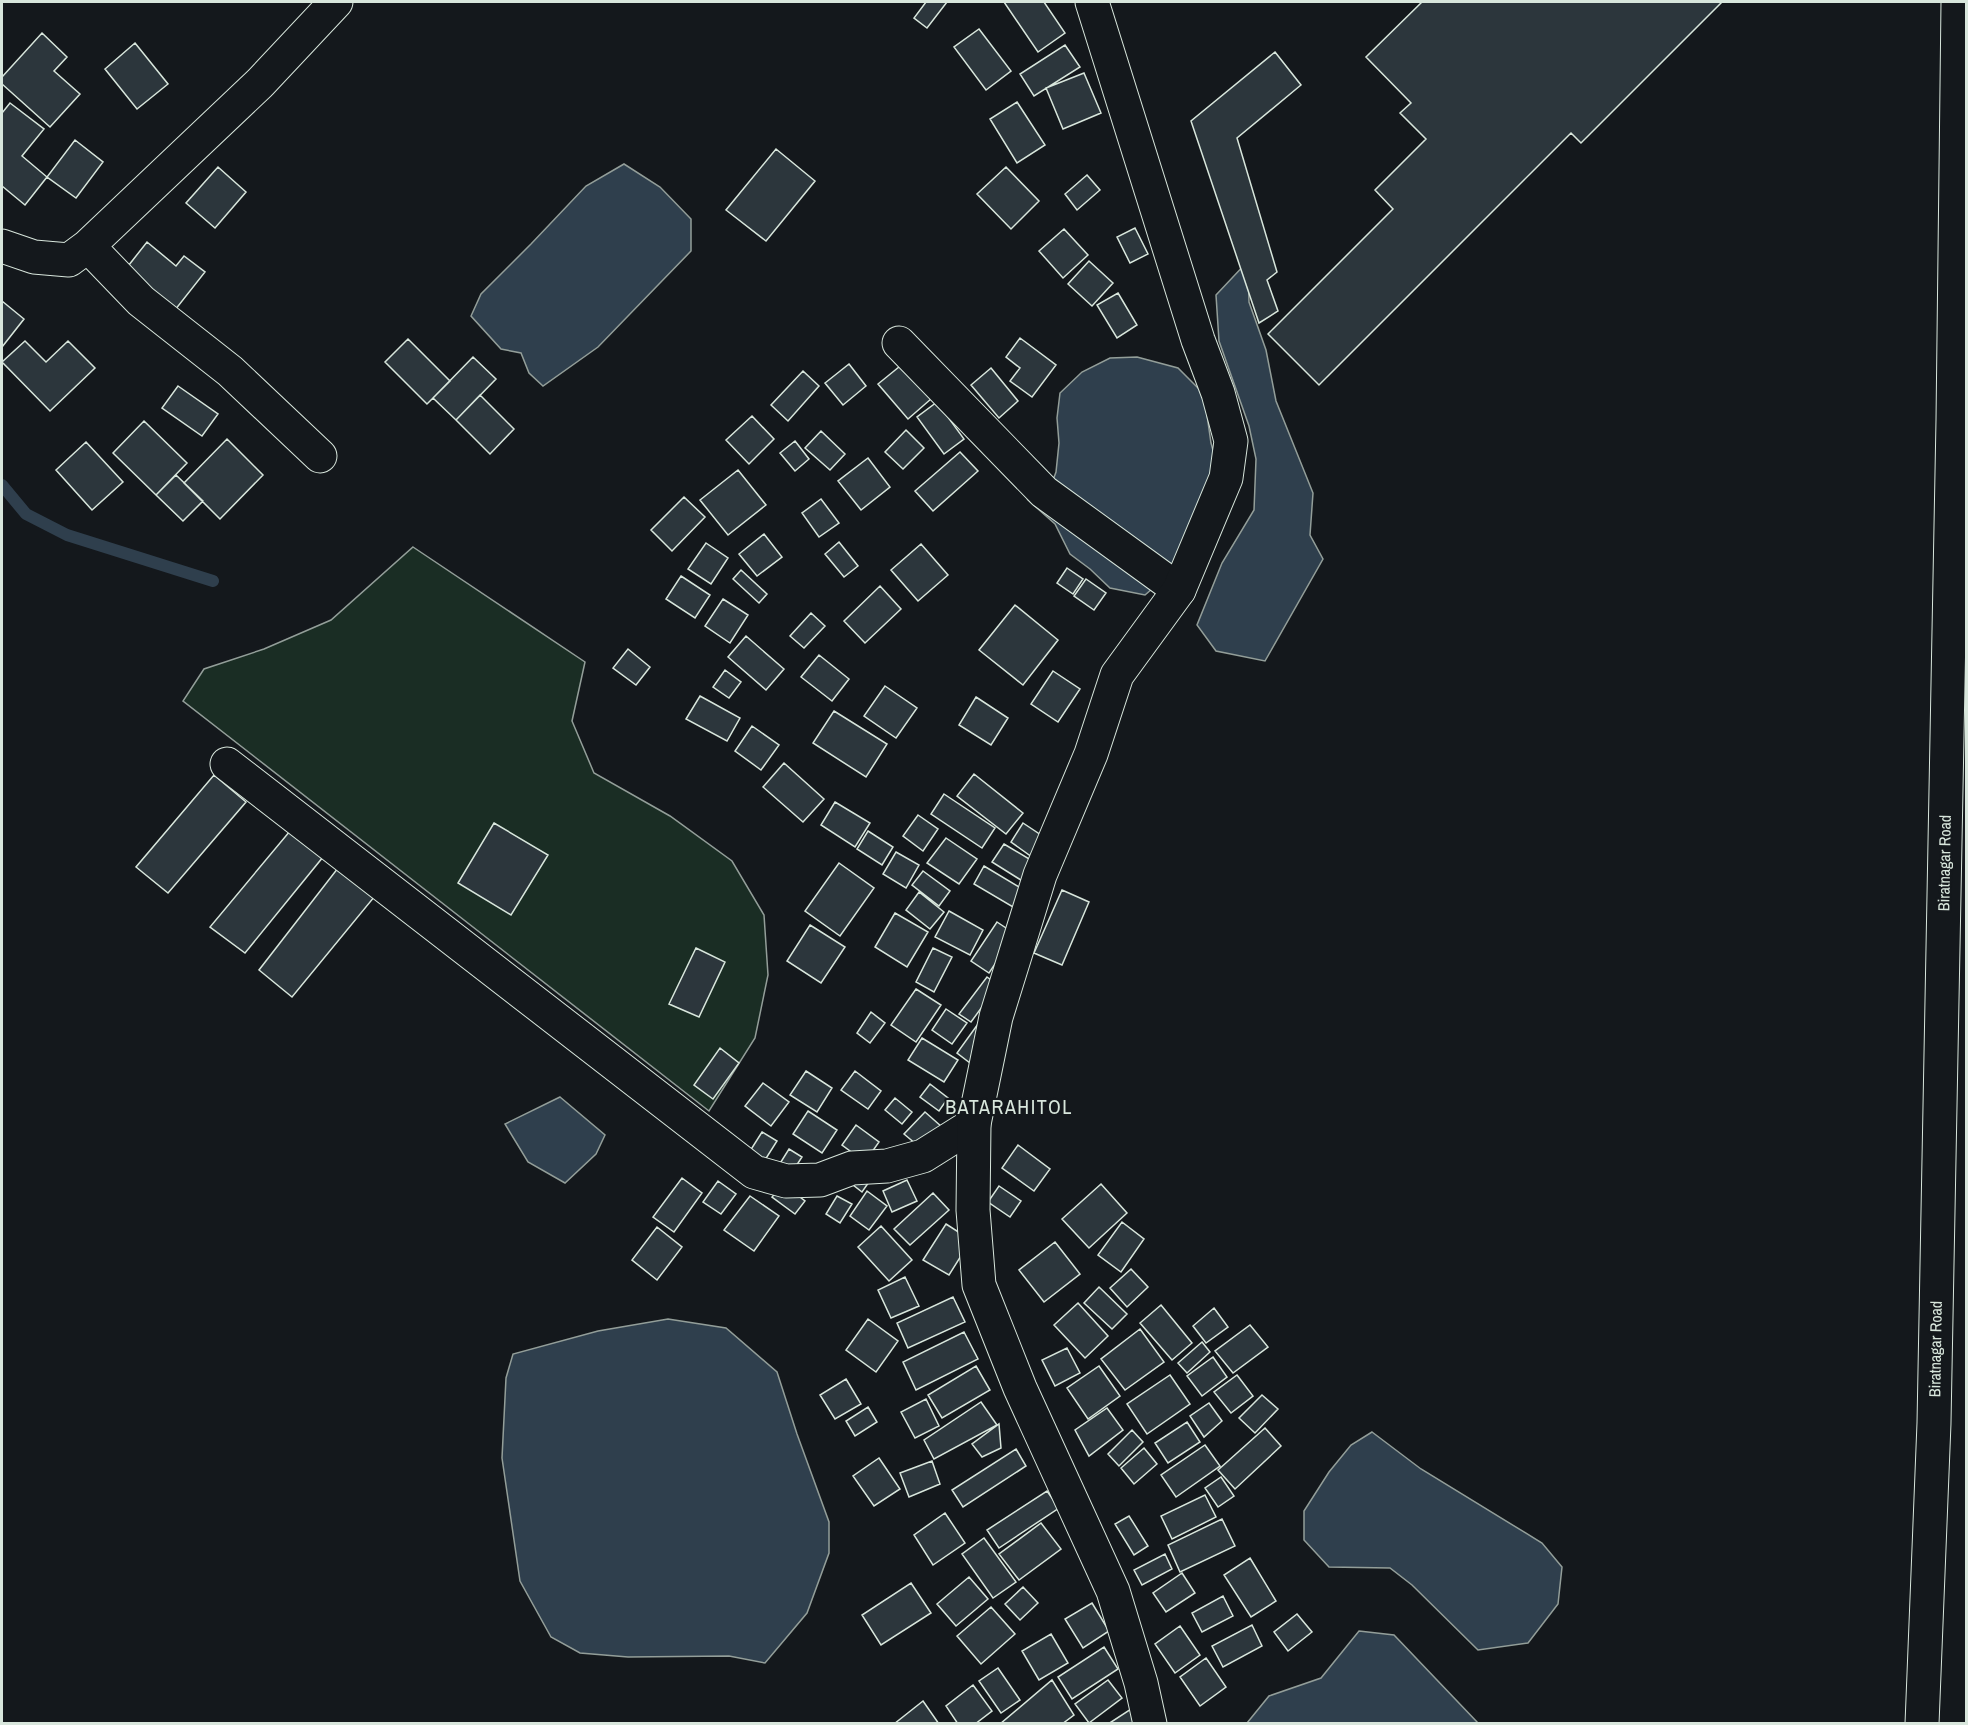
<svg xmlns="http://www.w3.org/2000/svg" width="1968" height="1725" viewBox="0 0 1968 1725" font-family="'Archivo Narrow',sans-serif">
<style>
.green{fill:#1a2d24;stroke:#939e99;stroke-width:1.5}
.water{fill:#2f3f4d;stroke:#939e99;stroke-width:1.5}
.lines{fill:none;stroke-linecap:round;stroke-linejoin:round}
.stream{stroke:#2f3f4d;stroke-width:12}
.building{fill:#2c363c;stroke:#d8e6dc;stroke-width:1.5}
.minor-casing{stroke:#d8e6dc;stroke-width:35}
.tertiary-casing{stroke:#d8e6dc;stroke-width:35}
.primary-casing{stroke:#d8e6dc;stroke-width:35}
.minor{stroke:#14181c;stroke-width:33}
.tertiary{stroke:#14181c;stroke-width:33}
.primary{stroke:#14181c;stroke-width:33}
.labels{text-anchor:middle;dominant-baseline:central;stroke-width:4.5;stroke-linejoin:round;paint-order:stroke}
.street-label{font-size:16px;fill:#d8e6dc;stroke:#14181c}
.quarter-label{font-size:20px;letter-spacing:1.5px;fill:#d8e6dc;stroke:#14181c}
</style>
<rect width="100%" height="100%" fill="#14181c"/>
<path class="green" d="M413,547L585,662L572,721L594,773L670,816L732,861L764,915L768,975L755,1038L709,1111L183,701L204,669L264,649L331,620Z"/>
<path class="water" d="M624,164L660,187L691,219V251L598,347L543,386L529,373L521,353L501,349L471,316L481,294L531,244L586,186Z
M1248,261L1249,302L1266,350L1276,401L1313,493L1310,535L1323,559L1265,661L1216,651L1197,625L1222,563L1254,510L1256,459L1249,426L1219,341L1216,295Z
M1137,357L1178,368L1204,394L1211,443L1218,468L1175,569L1145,595L1110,588L1090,569L1070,554L1055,524L1028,500L1047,496L1056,472L1059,443L1057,418L1060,393L1082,372L1110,358Z
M560,1097L605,1135L596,1154L565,1183L528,1162L505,1124Z
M668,1319L726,1328L777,1372L797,1434L829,1522V1553L807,1613L765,1663L729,1656L628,1657L580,1653L551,1637L520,1581L502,1458L506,1378L513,1354L598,1331Z
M1372,1432L1421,1469L1542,1543L1562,1567L1558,1604L1528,1643L1478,1650L1412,1585L1390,1568L1329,1567L1304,1540V1511L1329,1472L1351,1445Z
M1359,1631L1394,1635L1478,1723H1247L1269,1696L1321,1678Z"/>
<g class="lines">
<path class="stream" d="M2,485L26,514L67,535L213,581"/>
</g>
<path class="building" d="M926,2H947L927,28L914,18Z
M1004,2H1044L1065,33L1038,52Z
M1422,2H1722L1581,143L1571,133L1319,385L1268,334L1393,209L1375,190L1426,139L1400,113L1411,103L1366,57Z
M979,29L1011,71L986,90L954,47Z
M42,33L67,57L54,71L80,94L50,127L2,84V77Z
M135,43L168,84L137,109L105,69Z
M1065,45L1080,67L1034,96L1020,74Z
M1275,52L1301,85L1237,138L1277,272L1267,280L1278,311L1259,323L1191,121Z
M1084,73L1101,113L1063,129L1046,88Z
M1017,102L1045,145L1017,163L990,119Z
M10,103L44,129L22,156L47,177L25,205L2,186V113Z
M75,140L103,162L76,198L47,177Z
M776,149L815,181L766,241L726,210Z
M218,167L246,192L215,228L186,203Z
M1006,167L1039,201L1011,229L977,194Z
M1087,175L1100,190L1077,210L1065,194Z
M1135,228L1148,254L1130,263L1117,237Z
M1064,229L1088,255L1063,278L1039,251Z
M147,242L176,266L184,256L205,272L175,310L125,270Z
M1089,261L1113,283L1092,306L1068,284Z
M1118,293L1137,325L1117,338L1097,305Z
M2,301L24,319L2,347Z
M1020,338L1056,365L1032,397L1010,381L1020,368L1006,357Z
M408,339L450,381L427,404L385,362Z
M25,341L46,362L68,341L95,368L50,411L2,362Z
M473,357L496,379L456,420L433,398Z
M910,358L939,392L908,419L878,384Z
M849,364L866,386L843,405L825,383Z
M991,368L1018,401L999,418L971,385Z
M803,371L819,386L788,421L771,405Z
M178,386L218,414L202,436L162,408Z
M480,395L514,429L490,454L456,420Z
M937,402L964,439L944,454L917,417Z
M752,416L774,439L749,464L726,440Z
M144,421L187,463L156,495L113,453Z
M906,430L924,448L903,469L885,452Z
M821,431L845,454L830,470L805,448Z
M227,439L263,475L220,519L184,483Z
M795,441L809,459L795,471L780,453Z
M86,442L123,482L92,510L56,470Z
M960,452L978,471L933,511L915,491Z
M868,458L890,487L861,510L838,481Z
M738,470L766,505L728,535L700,500Z
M176,475L203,501L183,521L156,495Z
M684,497L705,517L672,551L651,530Z
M821,499L839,523L819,537L802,513Z
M764,534L782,557L757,576L739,554Z
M839,542L858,566L844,577L825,554Z
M706,543L728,558L711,584L688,569Z
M921,544L948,575L918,601L891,570Z
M1067,568L1083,579L1073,594L1057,583Z
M741,570L767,594L759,603L733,579Z
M681,576L710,595L695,618L666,599Z
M1086,579L1106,593L1094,610L1074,596Z
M880,586L901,609L865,643L844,621Z
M723,599L748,615L730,643L705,626Z
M1015,605L1058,640L1023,685L979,650Z
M811,613L825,626L804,648L790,636Z
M746,636L784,669L766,690L728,657Z
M628,649L650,667L636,685L613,668Z
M819,655L849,679L832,701L801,677Z
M725,670L741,682L729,698L713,687Z
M1053,671L1080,689L1058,722L1031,704Z
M885,686L917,708L896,738L864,716Z
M700,696L740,718L727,741L686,719Z
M976,697L1008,718L991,745L959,725Z
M834,711L887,744L866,777L813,743Z
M752,726L779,745L761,770L735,751Z
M784,763L824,799L803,822L763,787Z
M974,774L1023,813L1006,834L957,796Z
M214,775L246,802L168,893L136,867Z
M944,794L995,828L982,848L931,814Z
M835,802L870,823L855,847L821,825Z
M918,815L938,829L923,851L903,836Z
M494,823L548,855L511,915L458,883Z
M1023,823L1053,843L1039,862L1011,842Z
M290,831L323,857L245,953L210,927Z
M868,831L893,847L882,865L857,849Z
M946,838L977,859L959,884L927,863Z
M1004,844L1036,863L1024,882L992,862Z
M896,852L919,865L906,888L883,874Z
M839,863L874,888L840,936L805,911Z
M984,866L1024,890L1013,907L974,884Z
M338,868L375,896L292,997L259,970Z
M923,871L950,891L939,906L912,885Z
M1062,890L1089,902L1062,965L1034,953Z
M919,892L944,912L930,929L906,910Z
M949,911L983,930L970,955L935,937Z
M895,913L928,932L907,967L875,947Z
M997,922L1015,934L989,973L971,961Z
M810,925L845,947L821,983L787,961Z
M696,948L725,962L699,1017L669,1004Z
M933,948L952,957L934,992L916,982Z
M987,977L998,985L971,1022L959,1014Z
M916,989L941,1005L916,1042L891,1025Z
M946,1009L967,1023L952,1044L932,1030Z
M871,1012L885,1023L870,1043L857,1033Z
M978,1024L970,1063L957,1053Z
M922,1038L958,1060L944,1082L908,1060Z
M720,1048L739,1063L713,1099L694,1085Z
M806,1071L832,1088L817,1112L790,1095Z
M855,1071L881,1091L868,1109L841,1090Z
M763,1083L789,1102L771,1126L745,1106Z
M930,1084L948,1098L939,1111L920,1097Z
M895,1098L912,1112L902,1124L885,1110Z
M808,1111L837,1130L822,1153L793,1134Z
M925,1112L942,1127L922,1149L904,1134Z
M856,1125L879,1142L865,1162L842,1145Z
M762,1132L777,1141L765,1160L750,1151Z
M1018,1145L1050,1169L1034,1191L1002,1168Z
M789,1149L802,1157L787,1180L774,1173Z
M682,1178L702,1193L674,1232L653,1217Z
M871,1179L862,1192L848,1181Z
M907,1180L917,1201L892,1212L883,1191Z
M718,1181L736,1194L721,1214L703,1202Z
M783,1184L805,1201L795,1214L772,1197Z
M1101,1184L1127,1213L1089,1248L1062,1219Z
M999,1186L1021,1201L1010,1217L988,1202Z
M867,1191L887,1206L869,1230L850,1216Z
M933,1193L949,1210L910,1245L894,1229Z
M750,1196L779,1216L754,1251L724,1230Z
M837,1196L852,1204L840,1223L826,1214Z
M1122,1222L1144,1239L1121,1272L1098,1255Z
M946,1224L971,1240L949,1275L923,1260Z
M881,1226L912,1260L889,1281L858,1247Z
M657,1227L682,1247L657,1280L632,1260Z
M1055,1242L1080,1274L1044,1302L1019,1270Z
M1131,1269L1148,1287L1127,1307L1110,1288Z
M905,1277L919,1306L891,1318L878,1290Z
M1099,1287L1127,1314L1112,1329L1084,1303Z
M953,1297L965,1322L908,1348L897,1323Z
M1078,1303L1108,1336L1085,1358L1054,1325Z
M1161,1305L1192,1343L1172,1360L1140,1323Z
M1214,1308L1228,1327L1206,1343L1193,1326Z
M868,1319L898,1341L876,1372L846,1350Z
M1250,1325L1268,1347L1233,1373L1215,1351Z
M1140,1329L1164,1362L1125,1390L1101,1359Z
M964,1332L978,1359L916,1390L903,1362Z
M1202,1342L1210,1352L1187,1373L1178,1363Z
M1067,1348L1080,1373L1055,1386L1042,1360Z
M1213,1357L1227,1377L1202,1396L1187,1376Z
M976,1366L990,1390L942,1418L928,1395Z
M1099,1366L1120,1396L1088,1419L1067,1388Z
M1170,1375L1190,1404L1147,1434L1127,1404Z
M1237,1375L1253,1396L1231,1413L1214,1392Z
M846,1379L861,1404L835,1419L820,1395Z
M1262,1395L1278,1409L1255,1433L1239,1418Z
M926,1399L939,1426L915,1438L901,1412Z
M981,1402L997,1425L934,1459L924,1440Z
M1209,1403L1222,1421L1204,1437L1190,1416Z
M868,1407L877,1422L855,1436L846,1421Z
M1107,1408L1123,1430L1089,1456L1075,1430Z
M1187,1422L1200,1442L1168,1463L1155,1443Z
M999,1424L1001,1448L982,1457L972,1444Z
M1265,1428L1281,1446L1235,1489L1218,1470Z
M1132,1430L1143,1442L1119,1466L1108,1454Z
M1205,1445L1220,1466L1176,1497L1161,1475Z
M1144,1448L1157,1464L1134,1484L1121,1468Z
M1016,1449L1026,1466L963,1507L952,1490Z
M879,1458L900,1489L874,1506L853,1476Z
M932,1461L940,1484L909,1497L900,1473Z
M1221,1477L1234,1496L1218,1507L1205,1488Z
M1047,1491L1059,1508L999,1548L987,1530Z
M1205,1495L1216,1517L1172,1539L1161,1516Z
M945,1513L965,1543L933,1565L914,1535Z
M1129,1516L1148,1546L1134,1555L1115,1524Z
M1222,1519L1235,1546L1180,1572L1168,1545Z
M1041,1523L1061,1549L1019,1580L999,1554Z
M984,1538L1016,1582L993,1598L962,1554Z
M1165,1554L1172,1569L1142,1585L1134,1570Z
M1250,1558L1276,1601L1251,1617L1224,1575Z
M1182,1573L1195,1593L1166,1612L1153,1593Z
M969,1577L988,1599L956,1626L937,1604Z
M911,1583L931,1613L881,1645L862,1615Z
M1023,1587L1038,1603L1020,1620L1005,1604Z
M1223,1596L1233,1616L1202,1632L1192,1613Z
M1092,1603L1109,1631L1083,1648L1065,1619Z
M991,1607L1015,1634L981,1664L957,1636Z
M1297,1614L1312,1632L1288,1651L1274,1632Z
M1252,1625L1262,1646L1223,1667L1212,1646Z
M1180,1626L1200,1655L1175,1673L1155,1644Z
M1051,1634L1068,1663L1039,1680L1022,1651Z
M1104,1647L1118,1669L1072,1699L1058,1677Z
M1206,1658L1226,1687L1200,1706L1180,1677Z
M998,1668L1020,1700L1001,1713L979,1681Z
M1052,1680L1074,1715L1062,1724H1000Z
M1108,1680L1122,1698L1089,1723L1075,1704Z
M973,1685L992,1711L975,1724H958L946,1706Z
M923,1701L939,1724H894Z
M1131,1709L1140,1724H1108Z"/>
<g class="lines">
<defs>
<path id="minor" d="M2,246L34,257L69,260L88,246L260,83L336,2
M88,246L141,301L230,371L320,456
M899,343L1044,492L1179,590
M227,764L754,1172L786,1181L820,1180L852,1168L887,1166L923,1156L974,1124"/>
<path id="tertiary" d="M1092,2L1198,340L1218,393L1231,441L1226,478L1179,590L1117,675L1091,754L1040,875L996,1017L974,1124L973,1210L979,1285L1020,1388L1113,1591L1141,1683L1150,1724"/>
<path id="primary" d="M1922,1724L1934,1423L1953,420L1958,2"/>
</defs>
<use href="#minor" class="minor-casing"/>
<use href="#tertiary" class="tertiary-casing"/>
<use href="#primary" class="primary-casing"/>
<use href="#minor" class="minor"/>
<use href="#tertiary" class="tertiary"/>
<use href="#primary" class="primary"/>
</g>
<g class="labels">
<g class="street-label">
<text transform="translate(1944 863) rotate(-89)">Biratnagar Road</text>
<text transform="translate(1935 1349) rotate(-89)">Biratnagar Road</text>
</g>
<g class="quarter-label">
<text x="1009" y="1106">BATARAHITOL</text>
</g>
</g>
<rect width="1968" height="1725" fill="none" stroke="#d8e6dc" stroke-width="6"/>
</svg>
